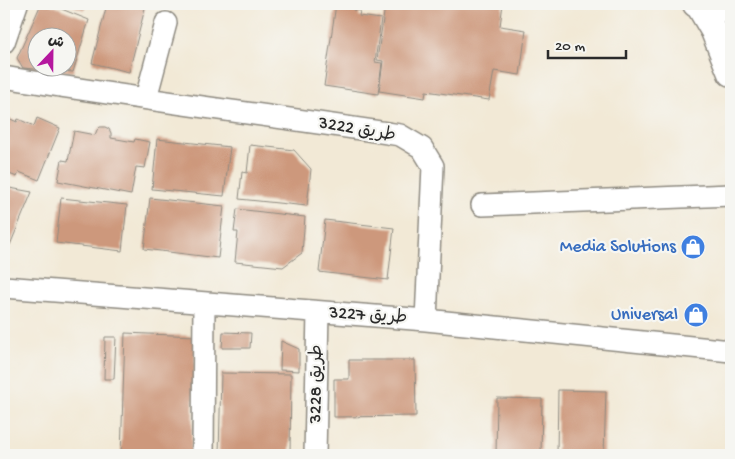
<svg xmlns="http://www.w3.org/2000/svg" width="735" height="459" viewBox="0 0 735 459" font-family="'Gochi Hand','Playpen Sans Arabic',sans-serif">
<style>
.building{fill:#cd987c;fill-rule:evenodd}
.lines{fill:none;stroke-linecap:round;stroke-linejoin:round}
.minor-casing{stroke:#8e8a80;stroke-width:24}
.tertiary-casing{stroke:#8e8a80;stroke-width:29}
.minor{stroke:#fff;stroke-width:21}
.tertiary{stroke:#fff;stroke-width:26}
.labels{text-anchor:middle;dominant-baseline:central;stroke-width:4.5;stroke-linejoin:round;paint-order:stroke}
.street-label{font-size:18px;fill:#2b2b2b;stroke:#f6f6f2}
.shop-label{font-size:18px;fill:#366cbe;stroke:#f6f6f2;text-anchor:end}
</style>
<rect width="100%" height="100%" fill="#f6f6f2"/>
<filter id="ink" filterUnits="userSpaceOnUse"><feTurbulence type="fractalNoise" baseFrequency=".02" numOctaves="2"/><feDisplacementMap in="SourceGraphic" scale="10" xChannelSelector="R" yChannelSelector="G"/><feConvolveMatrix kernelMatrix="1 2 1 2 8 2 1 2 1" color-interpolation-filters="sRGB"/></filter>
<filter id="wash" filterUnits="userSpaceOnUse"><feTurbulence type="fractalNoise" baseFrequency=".0096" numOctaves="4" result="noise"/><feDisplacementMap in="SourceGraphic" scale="20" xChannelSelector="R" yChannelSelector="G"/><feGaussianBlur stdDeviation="1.12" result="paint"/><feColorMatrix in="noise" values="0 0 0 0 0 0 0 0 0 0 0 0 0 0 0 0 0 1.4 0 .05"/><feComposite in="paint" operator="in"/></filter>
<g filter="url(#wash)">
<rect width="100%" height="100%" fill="#f2e9d6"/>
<g id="blocks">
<path class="building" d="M41,4H49L89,20L73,72L23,68L17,58ZM38,38H68V68H38Z
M69,4H87L84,10Z
M107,4H146L129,72L92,63Z
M336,4H354L353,10L360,11L359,16L381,19L375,62L382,63L378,94L324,86Z
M392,4H503L500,26L526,30L520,75L494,71L489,100L426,91L425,98L379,91L383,61L377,60L385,6L391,7Z
M4,116L17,122L18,119L34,126L37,118L60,128L39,180L19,172L17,177L4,172Z
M100,127H105L109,129L111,133V138L134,142L135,139L150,142L145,168L136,167L131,195L58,181L62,160L68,161L74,131L95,135L97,130Z
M157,139L230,147L224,196L152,189Z
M250,145L294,150L311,169L307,206L239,199L242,172L247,173Z
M4,187L32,192L10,245L4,244Z
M61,198L127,205L122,251L56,243Z
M150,198L224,206L218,258L144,249Z
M237,209L305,217L302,253L283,267L235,262L238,232H234Z
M325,220L394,228L388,280L319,272Z
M223,332L251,333L250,348H222Z
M125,333L196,336L191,455H121Z
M105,337H116L114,379H104Z
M281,341L299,349V371L280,370Z
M349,360H415L416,416L334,417V379H349Z
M221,373L291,374L290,455H219Z
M558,390L606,391L604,455L557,454Z
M497,398L542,399L541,455H496Z"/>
</g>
</g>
<g filter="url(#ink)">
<use href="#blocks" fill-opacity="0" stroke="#8e8a80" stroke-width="1"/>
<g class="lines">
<defs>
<path id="minor" d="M4,42L17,4
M4,77C135,99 268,115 400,135L422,148L433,166L426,320
M146,98L166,23
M482,205L731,195
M4,287L426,320L731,351
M203,455L204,303
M315,455L318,312"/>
<path id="tertiary" d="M696,4C707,12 719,11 731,6
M700,7L714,31L731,73"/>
</defs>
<use href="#minor" class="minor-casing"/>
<use href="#tertiary" class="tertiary-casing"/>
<use href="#minor" class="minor"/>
<use href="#tertiary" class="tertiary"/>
</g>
</g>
<defs>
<symbol id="shop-disc" viewBox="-11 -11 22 22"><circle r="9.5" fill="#3f7fe0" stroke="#f6f6f2"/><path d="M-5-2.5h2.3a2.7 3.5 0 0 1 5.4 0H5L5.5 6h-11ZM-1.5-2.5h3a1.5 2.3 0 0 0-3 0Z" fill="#fff"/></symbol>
</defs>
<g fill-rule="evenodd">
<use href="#shop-disc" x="679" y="233" width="28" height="28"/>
<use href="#shop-disc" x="682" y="301" width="28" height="28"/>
</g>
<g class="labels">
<g class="street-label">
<text transform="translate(357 130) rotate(10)">طريق 3222</text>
<text transform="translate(368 316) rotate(4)">طريق 3227</text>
<text transform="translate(317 384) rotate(-89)">طريق 3228</text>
</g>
<g class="shop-label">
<text x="676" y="247">Media Solutions</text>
<text x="678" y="315">Universal</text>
</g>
</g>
<rect width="735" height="459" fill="none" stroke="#f6f6f2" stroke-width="20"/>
<g transform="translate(52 52) rotate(22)"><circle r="24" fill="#f6f6f2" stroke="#a5a5a2"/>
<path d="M0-4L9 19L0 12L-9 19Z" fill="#b5179e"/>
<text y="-8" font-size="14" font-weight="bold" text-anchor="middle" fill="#2b2b2b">ش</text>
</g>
<path d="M548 50v8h78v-8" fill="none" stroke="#2b2b2b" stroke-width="2.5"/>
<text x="555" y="50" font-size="15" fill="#2b2b2b" stroke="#f6f6f2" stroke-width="4" paint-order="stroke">20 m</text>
</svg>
